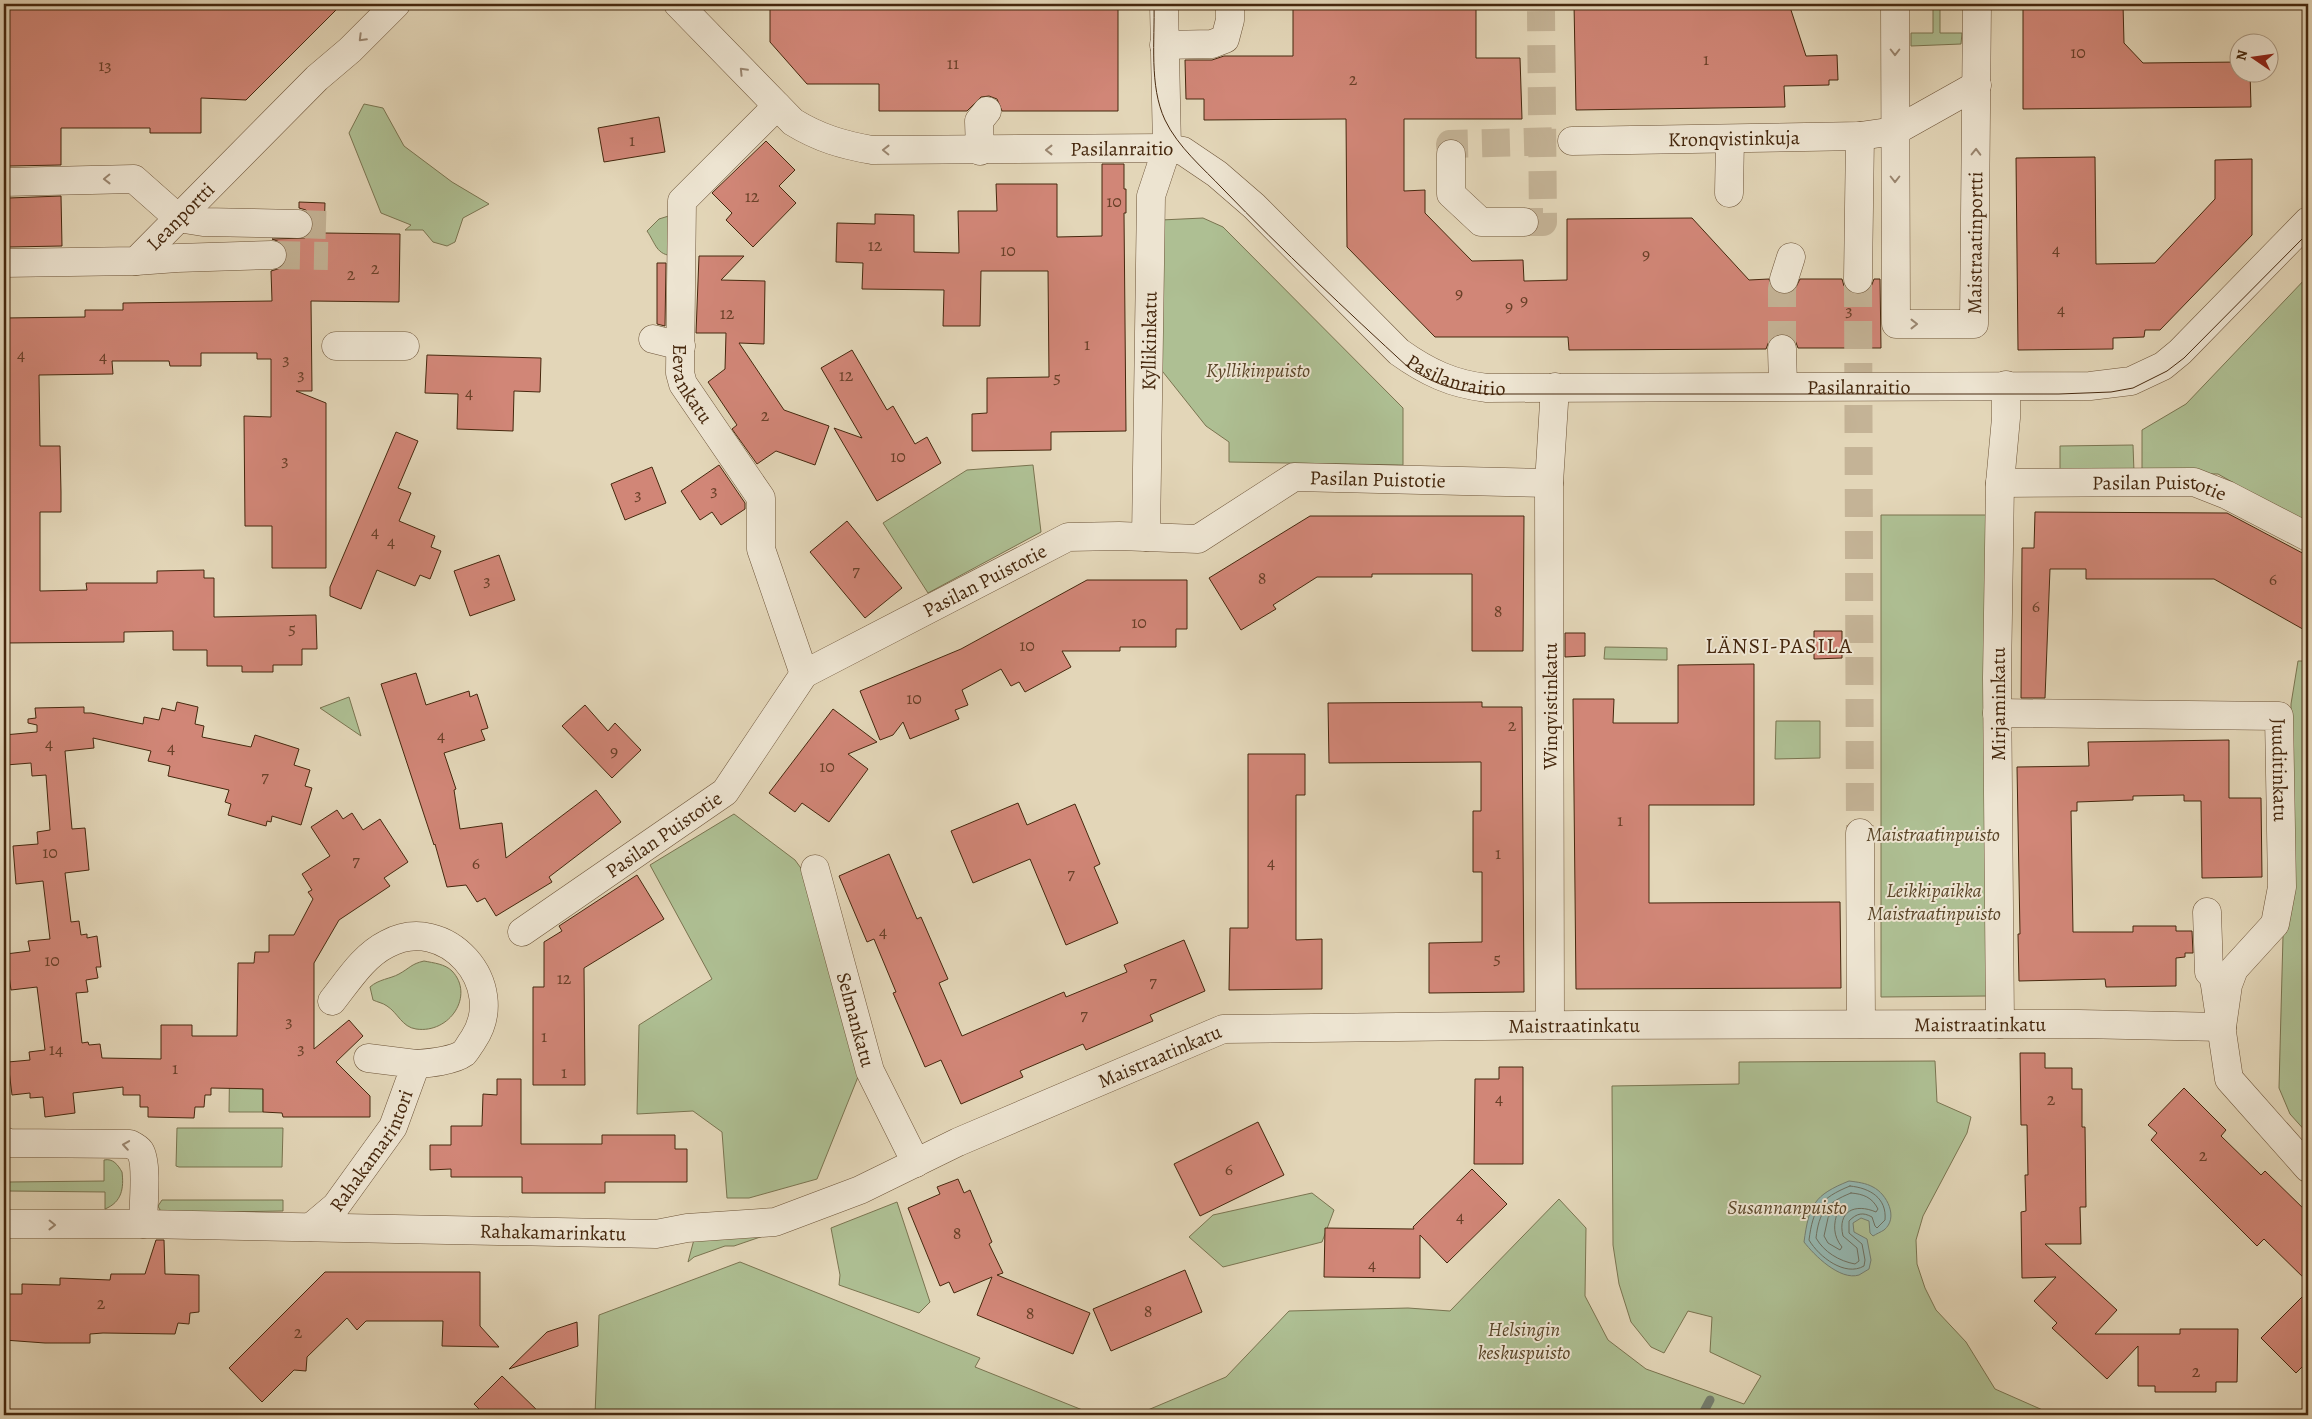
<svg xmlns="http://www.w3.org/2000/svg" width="2312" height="1419" viewBox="0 0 2312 1419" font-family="Alegreya,serif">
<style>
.green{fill:#aebf93;stroke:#7a7450}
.water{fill:#95b9b3;stroke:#757f71}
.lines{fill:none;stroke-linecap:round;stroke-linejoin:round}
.shore{stroke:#6e7060;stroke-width:1}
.stream{stroke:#757f71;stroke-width:9}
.building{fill:#d18677;stroke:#46280e}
.minor-tunnel{stroke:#c4b396;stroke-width:28;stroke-dasharray:28 14;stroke-linecap:butt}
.minor-casing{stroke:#6d5438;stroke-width:29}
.minor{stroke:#ede4d1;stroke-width:28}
.tram{stroke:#46280e;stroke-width:1}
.oneway{stroke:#9a8670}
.labels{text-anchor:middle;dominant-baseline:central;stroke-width:4;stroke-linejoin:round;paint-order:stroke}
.number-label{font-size:18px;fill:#694028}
.street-label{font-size:20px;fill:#46280e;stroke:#ede4d1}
.park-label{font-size:20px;font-style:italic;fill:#5b4629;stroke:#ede4d1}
.quarter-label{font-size:22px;letter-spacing:1px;fill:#46280e;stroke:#ede4d1}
</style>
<rect width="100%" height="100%" fill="#e3d6b8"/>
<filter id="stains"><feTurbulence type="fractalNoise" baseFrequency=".004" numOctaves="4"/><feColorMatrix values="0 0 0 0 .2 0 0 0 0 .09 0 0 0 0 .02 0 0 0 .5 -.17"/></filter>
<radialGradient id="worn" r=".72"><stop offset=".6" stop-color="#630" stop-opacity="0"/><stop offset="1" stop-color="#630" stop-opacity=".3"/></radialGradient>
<path class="green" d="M1933,4H1940V33H1962L1961,44L1911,46V33H1933Z
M364,104L383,108L404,146L452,182L489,204L463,218L455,242L447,246L433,242L423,230H405L411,225L381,213L349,133Z
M675,214L674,256C656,255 656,244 647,231L659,219Z
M1203,218L1223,227L1403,408V465L1229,462V442L1206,426L1159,367L1161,220Z
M2308,276V525L2218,474L2142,473V430L2186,404Z
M2133,445L2134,472L2060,473V446Z
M1033,465L1041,532L928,593L883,523L967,470Z
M1881,515H1986L1987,996L1881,997Z
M1605,647L1667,648V660L1604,659Z
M2298,661H2308V1134L2290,1114L2279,1088L2283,936L2289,891L2291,704Z
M349,697L361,736L320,708Z
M1776,721H1820V758L1775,759Z
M734,814L795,860L803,871L860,1072L817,1179L749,1198H727L722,1132L693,1111L637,1114L639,1025L712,979L650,865Z
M424,961C434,963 445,964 452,971C475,995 450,1034 416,1029C402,1027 398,1013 387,1006C383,1003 377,1002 373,1000L370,987C379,979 390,979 399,974C410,968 411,964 424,961Z
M230,1042H263V1112H229Z
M1935,1061L1937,1102L1971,1117L1967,1133L1923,1216L1916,1240L1917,1264L1925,1288L1936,1310L1966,1342L1995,1389L2054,1415H1136L1226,1377L1289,1311L1408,1308L1450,1311L1559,1199L1586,1228L1585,1296L1608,1340L1646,1369L1744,1404L1761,1376L1710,1352L1712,1317L1688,1311L1664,1353L1651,1347L1631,1322L1619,1284L1613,1245L1612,1086L1739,1084V1062Z
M177,1128H283L282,1167H179L176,1166Z
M4,1158L7,1161L8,1182L104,1181V1160C113,1158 118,1165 122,1172C124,1188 122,1202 105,1209V1192L9,1191L8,1209H4Z
M1312,1193L1334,1210L1322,1242L1223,1267L1189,1237L1213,1215Z
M162,1200H283V1211L164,1213L160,1210L158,1206Z
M897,1202L930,1302L919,1313L839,1285L840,1275L831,1228Z
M696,1232L772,1233L734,1246H725L694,1257L688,1262Z
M740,1262L980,1358L975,1367L1095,1415H595L599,1315Z"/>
<path class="water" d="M1849,1181C1857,1182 1866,1183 1873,1187C1887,1194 1899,1218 1884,1230C1881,1232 1876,1234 1873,1236L1870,1233L1869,1221L1861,1218L1853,1223L1854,1232L1867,1239L1871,1260L1869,1269C1866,1271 1862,1273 1859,1275C1840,1281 1814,1255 1804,1242C1809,1205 1814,1195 1849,1181Z"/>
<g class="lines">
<path class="shore" d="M1850,1186C1870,1188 1887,1198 1885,1220L1877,1228L1875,1226L1872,1217C1863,1212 1857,1213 1849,1221V1233L1862,1244L1865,1260L1864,1266C1845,1277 1819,1257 1809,1240C1813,1209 1820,1198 1850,1186Z
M1851,1193C1863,1194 1872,1197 1878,1209L1876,1212C1855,1203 1837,1211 1843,1236L1857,1248L1859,1261L1855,1264C1839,1261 1824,1252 1816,1238C1819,1212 1826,1203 1851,1193Z
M1834,1210L1838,1211C1833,1224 1833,1236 1842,1247L1840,1250L1828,1243L1824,1236L1828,1218Z"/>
<path class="stream" d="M1702,1415L1710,1400"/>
</g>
<path class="building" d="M8,4H342L246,100L201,98V133H150V128H61V165L9,166V128H4V75H9Z
M770,4H1118V111H1002L997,99L989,96L981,97L967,111H879V84H807L770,42Z
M1293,4H1476V58H1520L1522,119H1404V191L1425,190V213L1472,261L1523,260L1524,281L1567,280V219L1692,218L1749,280L1769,279L1772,289L1779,294H1787L1794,291L1800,279H1842L1844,286L1850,292L1858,295L1865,293L1871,287L1874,279H1880L1881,348H1798L1795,340L1789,335L1782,333L1773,336L1769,341L1766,349L1569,350L1568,337H1435L1347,247L1346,119L1204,120V99H1186L1185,60H1212L1224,56H1293Z
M1574,4H1789L1806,56L1837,55L1838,80H1829V85L1784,86L1785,107L1576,110Z
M2023,4H2123L2124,43L2143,63L2240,62V72H2250L2251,107L2023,109Z
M659,117L665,152L604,162L598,128Z
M766,141L795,170L779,186L796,203L753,247L726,220L732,213L712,193Z
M2095,157L2096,264L2155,263L2215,199V160L2252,159V235L2160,330H2145L2144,337L2113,338V349L2018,350L2016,158Z
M1102,164H1124V189H1126V213H1124L1126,431L1051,432V450L972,451V414L987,413V378L1049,377L1048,271H981L980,326H943L944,290L862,289L863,263L836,262L837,223L875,224V214L914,215V252L959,253L958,211H997L996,184H1057V237L1102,236Z
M61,196L62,246L9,247V198Z
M299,202L325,203L324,233L400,234L399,302L311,301L312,391H296L326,403V568H272V526H245L244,416L271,417V359H257V353H201V366H170L169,361H112L113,374L39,375L40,446H60L61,492V512H40V591L87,590L86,583H157V571L204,570V578H214V617L316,615L317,649H302V665H273V672H242V666H207V650H173V631L124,632V642L5,643L4,318L85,317V310H123V303L272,301L271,271L281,268L286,262L288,255L285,246L280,242L272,239L305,238L311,232L314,225L311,216L306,210L299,208Z
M699,256H744L721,280L765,281L764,344L739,343L784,410L829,426L815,465L776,451L757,464L732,429L737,425L708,382L725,369L726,333H696Z
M657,263H666L665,326L657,324Z
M852,350L887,410L893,406L915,444L927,437L941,463L877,501L834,428L862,438L821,368Z
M427,355L541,358L540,392L514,391L513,431L457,429L458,394L425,393Z
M396,432L418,441L398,488L411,493L399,521L435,536L431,547L441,551L430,579L420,575L415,586L377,570L361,609L330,596V587Z
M719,465L745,503V509L721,525L712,512L700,520L681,491Z
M652,467L666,503L625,520L611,484Z
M2035,512L2227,513L2308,556V632L2214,579H2086V569H2050L2045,698H2021L2022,548H2034Z
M1310,516H1524L1523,651H1472V574H1372V577H1317L1273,605L1276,609L1241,630L1209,578Z
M847,521L902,588L865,618L810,552Z
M499,555L515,600L470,616L454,571Z
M1087,580H1187V629H1176V647H1120V651H1062L1071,667L1025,692L1019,682L1011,686L1001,669L962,690L968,705L955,710L959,719L910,739L903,722L893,735L880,740L860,691L961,649Z
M1814,631H1842V658L1814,659Z
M1565,633H1585V656L1565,657Z
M1754,664V805H1649V903L1840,902L1841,988L1576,989L1573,699H1614L1613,723H1678V665Z
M416,673L426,705L469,691L470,697L477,694L488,728L481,730L485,740L444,753L456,789L454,790L460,829L502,823L506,858L596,790L621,822L549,877L552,882L496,916L485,898L477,902L466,885L447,887L435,844L434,845L381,684Z
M177,702L198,707L195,724L204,726L202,737L251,747L255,735L299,749L294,765L310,770L305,786L312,788L301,825L272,816L271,822L267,821L266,826L228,815L231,804L225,802L229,790L168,776L170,766L148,761L151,751L93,738L94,748L65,751L72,829L85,828L89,870L65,873L71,922L79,921L81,935L87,934V938L97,936L101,967H96L98,978L86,980L88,992L76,993L82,1043L88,1042L89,1045L100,1044L102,1058L161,1059V1025H192V1036H237L238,963H254L255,952H269V935H294L313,899L308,892L312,890L302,874L330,856L311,827L337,810L343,819L352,813L363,830L380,819L408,862L384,878L390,886L339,920L314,963V1049L349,1020L363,1036L336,1062L370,1096V1117H283L282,1113L263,1112V1089L211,1088V1095H205L204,1107H195L194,1118L148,1117V1107H140V1095H123V1087L73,1093L75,1113L45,1117L43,1097L30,1098V1093L12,1095L8,1062L30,1060L29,1052L45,1050L37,987L11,990L6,954L30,951L28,941L50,939L43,881L16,884L13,846L38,844L37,832L50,830L46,775L32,776L31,763L6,765L4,735L37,732V725L28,723V719L36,718L35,708L84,707V713H91L143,724L144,717L159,720L162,708L175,711Z
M1482,702V707H1522L1524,992L1429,993V943L1482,942V872H1473V811H1481V762L1329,763L1328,703Z
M585,705L608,731L615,723L641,750L612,778L562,726Z
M833,709L877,742L848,754L868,769L829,822L802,803L795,812L769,793Z
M2229,740V798H2261L2262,877L2202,878L2201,801H2184V795L2133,796V800L2077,802V811H2071L2073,932H2133V926H2176V931H2192L2193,953H2185V957L2176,958V986L2106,987L2105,979L2019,981L2018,934H2020L2017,767L2089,766L2088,742Z
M1248,754H1305V795H1296V940L1322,939V989L1229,990L1230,928H1248Z
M1018,803L1027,825L1075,804L1100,864L1094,867L1118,923L1066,945L1030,859L973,883L951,831Z
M889,854L917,919L921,917L948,979L939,983L962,1036L1064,992L1066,997L1127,972L1124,965L1184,940L1205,991L1150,1015L1153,1021L1086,1050L1083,1044L1020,1071L1023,1077L961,1104L941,1060L925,1067L893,993L896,992L874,939L867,942L839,876Z
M637,875L664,919L584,968L585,1085H533V987H544V942L562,931L559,926Z
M2020,1053H2045V1068H2072V1089H2082V1127H2085L2086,1207H2080L2081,1244H2045L2117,1310L2095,1334H2180V1329H2238L2237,1382H2216V1392H2155V1386H2138V1346L2107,1379L2052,1328L2057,1323L2034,1301L2056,1277L2022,1278L2021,1212L2026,1211L2025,1175H2028L2027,1125H2021Z
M1499,1067H1523V1164H1474L1475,1079H1499Z
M497,1079H521V1144H602V1135H675V1149H687V1182H605V1193H522V1177H451V1169L430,1170V1145H451V1126H482L483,1094L497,1095Z
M2184,1088L2226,1130L2221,1136L2261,1175L2265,1171L2308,1213V1282L2264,1239L2257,1246L2151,1140L2157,1133L2148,1125Z
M1258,1122L1284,1175L1200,1216L1174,1164Z
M1472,1169L1507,1204L1447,1263L1420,1235V1278L1324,1277L1325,1228L1414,1229L1413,1227Z
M958,1179L964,1193L970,1190L992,1242L989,1244L1003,1273L997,1275L1090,1313L1073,1354L977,1315L992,1277L954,1293L949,1282L940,1286L908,1208L940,1194L937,1187Z
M156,1240H164L165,1274L199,1275V1312L190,1313L189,1324L178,1323L175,1334L103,1333L90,1334V1343H45L4,1340V1294H22V1284L60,1285V1278L110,1280L111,1274H145Z
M1185,1270L1202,1312L1111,1351L1093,1309Z
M325,1272H480V1326L499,1347L442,1346L443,1321H366L357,1330L347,1318L307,1357L306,1371L294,1370L262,1402L229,1368Z
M2308,1291V1361L2296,1373L2261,1338Z
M577,1322L578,1346L509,1369L547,1332Z
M502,1376L542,1415H485L474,1404Z"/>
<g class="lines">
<path class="minor-tunnel" d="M1451,154L1450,144L1561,141
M1524,222H1543L1541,11
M298,224L329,225
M272,255L328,256
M1858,279L1860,833
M1782,349V289L1784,279"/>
<defs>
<g id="minor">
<path id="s1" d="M678,4L793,122C819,138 843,145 872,150L1167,148L1183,151L1217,174L1254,206L1399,352C1427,372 1452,384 1487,388L2090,386L2131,381L2163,366L2180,352L2308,221"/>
<path id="s2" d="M1895,4L1896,324H1974L1977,4"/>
<path d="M1164,45L1212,44L1225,39L1230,20V4"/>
<path id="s3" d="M777,106L682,201L680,373L683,384L761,498V549L804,674"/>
<path id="s4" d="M1572,141L1860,136L1895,131L1977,85"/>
<path d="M980,151L979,121L987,111"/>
<path d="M1451,154V194L1481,222H1524"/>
<path d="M4,182L134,179L178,218L203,222L298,224"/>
<path d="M1729,193L1730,139"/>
<path d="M136,261L177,258L272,255"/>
<path id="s5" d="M4,263L136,261L317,78L350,50L396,4"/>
<path d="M1784,279L1791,257"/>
<path d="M1858,279L1860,136"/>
<path d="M653,339L681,346"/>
<path d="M336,346H405"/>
<path d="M1782,349L1783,386"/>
<path id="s6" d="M2000,483L2194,482L2227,495L2308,537"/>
<path id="s7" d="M1146,537L1151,196L1167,148L1164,4"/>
<path id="s8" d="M1997,713L2279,716L2282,887L2275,924L2234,969L2228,985L2222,1027"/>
<path d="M1860,833L1861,1024"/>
<path id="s9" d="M815,869L870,1071L916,1163"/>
<path d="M2207,912L2209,972L2213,976L2215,985L2229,1079L2308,1168"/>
<path id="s10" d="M522,932L725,792L804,674L1068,537L1119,536L1198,539L1294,477L1549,483"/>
<path d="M332,1001C348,981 363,956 387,944C445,912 510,985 473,1040C470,1044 467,1050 464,1053C453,1061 429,1063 416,1064"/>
<path d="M2000,1024L1997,678L2000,483L2006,418V385"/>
<path d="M1550,1025L1549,483L1555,387"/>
<path d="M4,1141L9,1143L130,1144C134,1146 138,1148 140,1151C148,1163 143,1209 143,1224H4"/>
<path id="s11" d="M143,1224L656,1234L687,1228L775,1222L860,1190L958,1142L1223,1029L1578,1025L2079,1024L2222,1027"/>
<path id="s12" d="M311,1227L336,1206L393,1127L416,1064L368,1058"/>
</g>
</defs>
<use href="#minor" class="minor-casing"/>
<use href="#minor" class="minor"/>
<path class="tram" d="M1154,4C1155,40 1149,86 1165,120C1178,147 1203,168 1223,189C1283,251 1346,310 1409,368C1437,386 1458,391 1491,394H2059L2111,392L2133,388L2167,371L2184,358L2308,233"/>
</g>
<defs><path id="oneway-chevron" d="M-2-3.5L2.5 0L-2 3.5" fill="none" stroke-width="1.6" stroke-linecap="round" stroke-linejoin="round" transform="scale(1.25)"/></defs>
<g class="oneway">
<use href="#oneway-chevron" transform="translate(362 38) rotate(135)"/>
<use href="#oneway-chevron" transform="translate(1895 52) rotate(90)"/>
<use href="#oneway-chevron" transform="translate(743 71) rotate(-134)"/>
<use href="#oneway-chevron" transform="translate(886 150) rotate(-179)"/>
<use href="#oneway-chevron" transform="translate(1049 150) rotate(180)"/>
<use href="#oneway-chevron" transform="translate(1976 152) rotate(-89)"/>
<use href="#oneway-chevron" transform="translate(107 179) rotate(179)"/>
<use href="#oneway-chevron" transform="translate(1895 179) rotate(90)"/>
<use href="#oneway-chevron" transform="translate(1914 324)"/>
<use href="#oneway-chevron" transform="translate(126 1145) rotate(-171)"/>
<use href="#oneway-chevron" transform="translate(52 1225) rotate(1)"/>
</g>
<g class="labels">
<g class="number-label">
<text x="2078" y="52">10</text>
<text x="1706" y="59">1</text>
<text x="953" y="63">11</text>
<text x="105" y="65">13</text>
<text x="1353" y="79">2</text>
<text x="632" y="140">1</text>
<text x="752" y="196">12</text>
<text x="1114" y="201">10</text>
<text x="875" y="245">12</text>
<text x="2056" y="249">4</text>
<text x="1008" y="250">10</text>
<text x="1646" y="254">9</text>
<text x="375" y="268">2</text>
<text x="351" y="274">2</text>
<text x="1459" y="293">9</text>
<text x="1524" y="300">9</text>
<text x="1509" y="306">9</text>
<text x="2061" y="309">4</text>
<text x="1849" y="310">3</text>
<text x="727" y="313">12</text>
<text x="1087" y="344">1</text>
<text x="21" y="354">4</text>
<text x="103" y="356">4</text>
<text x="286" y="359">3</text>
<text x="301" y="374">3</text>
<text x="846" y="375">12</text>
<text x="1057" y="377">5</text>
<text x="469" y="392">4</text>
<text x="765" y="415">2</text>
<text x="898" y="456">10</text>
<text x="285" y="460">3</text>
<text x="714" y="490">3</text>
<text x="638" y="494">3</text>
<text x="375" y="531">4</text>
<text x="391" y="541">4</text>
<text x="856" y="570">7</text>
<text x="1262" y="578">8</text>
<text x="2273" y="579">6</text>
<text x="487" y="580">3</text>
<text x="2036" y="606">6</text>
<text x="1498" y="611">8</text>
<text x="1139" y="622">10</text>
<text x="292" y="628">5</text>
<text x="1027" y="645">10</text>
<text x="914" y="698">10</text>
<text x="1512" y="725">2</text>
<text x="441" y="735">4</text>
<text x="49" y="743">4</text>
<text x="171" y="747">4</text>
<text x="614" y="751">9</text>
<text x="827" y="766">10</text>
<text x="265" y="776">7</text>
<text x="1620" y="820">1</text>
<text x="50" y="852">10</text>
<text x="1498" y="853">1</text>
<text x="356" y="860">7</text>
<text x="1271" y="862">4</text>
<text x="476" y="863">6</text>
<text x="1071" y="873">7</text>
<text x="883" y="931">4</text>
<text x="1497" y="958">5</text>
<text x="52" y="960">10</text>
<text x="564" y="978">12</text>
<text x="1153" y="981">7</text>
<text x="1084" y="1014">7</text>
<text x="289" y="1021">3</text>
<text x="544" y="1036">1</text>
<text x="301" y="1048">3</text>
<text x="56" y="1049">14</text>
<text x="175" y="1068">1</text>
<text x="564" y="1072">1</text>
<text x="1499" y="1098">4</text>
<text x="2051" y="1099">2</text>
<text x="2203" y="1155">2</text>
<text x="1229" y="1169">6</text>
<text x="1460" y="1216">4</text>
<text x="957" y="1233">8</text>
<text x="1372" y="1264">4</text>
<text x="101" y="1303">2</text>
<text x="1148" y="1311">8</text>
<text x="1030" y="1313">8</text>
<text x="298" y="1332">2</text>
<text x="2196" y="1371">2</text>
</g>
<g class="street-label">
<text stroke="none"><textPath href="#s4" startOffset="162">Kronqvistinkuja</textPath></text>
<text stroke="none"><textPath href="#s1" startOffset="499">Pasilanraitio</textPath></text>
<text stroke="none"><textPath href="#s5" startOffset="195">Leanportti</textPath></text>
<text stroke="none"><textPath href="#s2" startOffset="479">Maistraatinportti</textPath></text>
<text stroke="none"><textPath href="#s7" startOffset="196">Kyllikinkatu</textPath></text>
<text stroke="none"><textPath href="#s1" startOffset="919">Pasilanraitio</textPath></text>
<text stroke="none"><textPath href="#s3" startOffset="320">Eevankatu</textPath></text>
<text stroke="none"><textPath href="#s1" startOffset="1324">Pasilanraitio</textPath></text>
<text stroke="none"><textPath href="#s10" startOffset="1014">Pasilan Puistotie</textPath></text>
<text stroke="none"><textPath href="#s6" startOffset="160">Pasilan Puistotie</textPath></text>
<text stroke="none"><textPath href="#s10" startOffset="592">Pasilan Puistotie</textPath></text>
<text transform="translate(1998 704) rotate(-90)">Mirjaminkatu</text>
<text transform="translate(1550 706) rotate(-90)">Winqvistinkatu</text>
<text stroke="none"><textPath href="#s8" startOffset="336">Juuditinkatu</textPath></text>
<text stroke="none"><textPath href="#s10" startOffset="172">Pasilan Puistotie</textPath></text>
<text stroke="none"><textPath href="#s9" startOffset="156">Selmankatu</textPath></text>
<text stroke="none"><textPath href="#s11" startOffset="1878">Maistraatinkatu</textPath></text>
<text stroke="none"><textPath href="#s11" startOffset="1472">Maistraatinkatu</textPath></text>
<text stroke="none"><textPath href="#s11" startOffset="1052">Maistraatinkatu</textPath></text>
<text stroke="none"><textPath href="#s12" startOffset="99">Rahakamarintori</textPath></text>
<text stroke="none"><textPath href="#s11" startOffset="410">Rahakamarinkatu</textPath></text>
</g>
<g class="park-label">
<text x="1258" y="370">Kyllikinpuisto</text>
<text x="1933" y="834">Maistraatinpuisto</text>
<text x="1934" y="890">Leikkipaikka<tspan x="1934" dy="23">Maistraatinpuisto</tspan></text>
<text x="1787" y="1207">Susannanpuisto</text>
<text x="1524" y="1329">Helsingin<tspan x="1524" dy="23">keskuspuisto</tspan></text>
</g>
<g class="quarter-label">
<text x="1779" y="646">LÄNSI-PASILA</text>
</g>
</g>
<rect width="2312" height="1419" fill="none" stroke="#e3d6b8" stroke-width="20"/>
<rect x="5" y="5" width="2302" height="1409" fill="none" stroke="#46280e" stroke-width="2.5"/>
<rect x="10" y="10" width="2292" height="1399" fill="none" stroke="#46280e"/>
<g transform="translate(2254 58) rotate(283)"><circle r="24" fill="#ede4d1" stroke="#aa9983"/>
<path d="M0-4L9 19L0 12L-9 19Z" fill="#8f2418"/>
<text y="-8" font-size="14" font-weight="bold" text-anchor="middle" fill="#46280e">N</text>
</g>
<rect width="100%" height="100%" filter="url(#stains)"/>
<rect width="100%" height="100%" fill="url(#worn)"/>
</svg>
